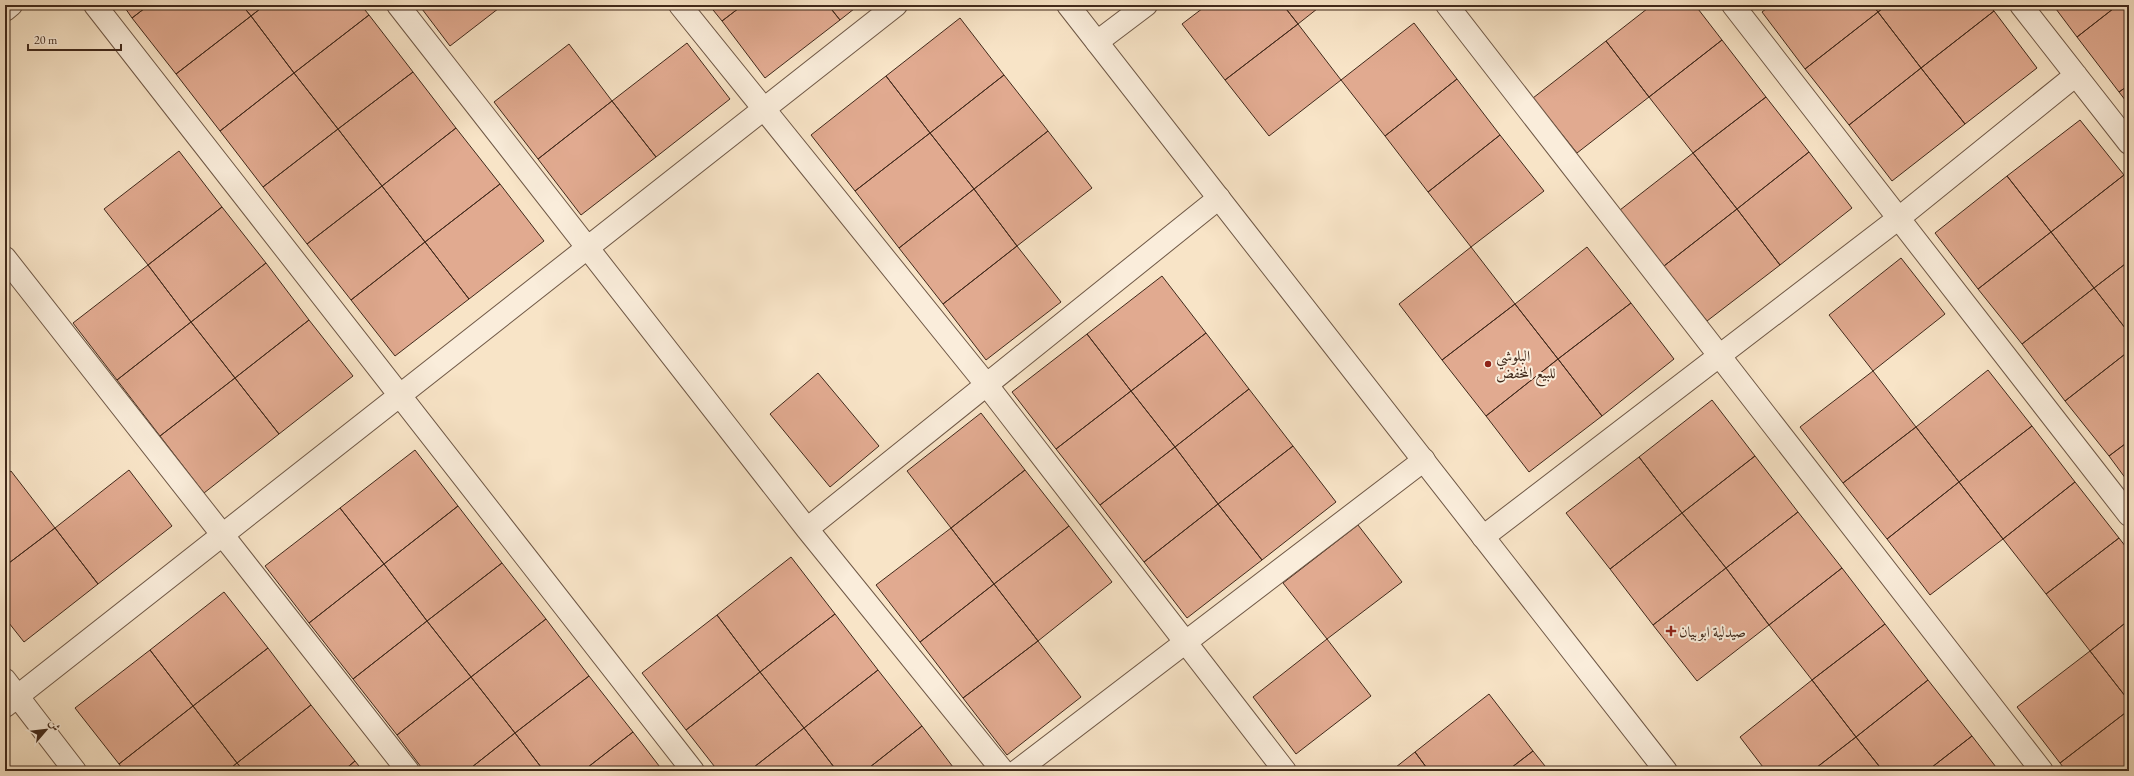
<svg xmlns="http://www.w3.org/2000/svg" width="2134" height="776" viewBox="0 0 2134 776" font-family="'EB Garamond',Amiri,serif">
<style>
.building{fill:#e1aa90;stroke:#41291b}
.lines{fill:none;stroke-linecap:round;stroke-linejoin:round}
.minor-casing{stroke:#6f5846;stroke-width:24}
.tertiary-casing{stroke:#6f5846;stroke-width:24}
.minor{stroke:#faeddb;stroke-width:22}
.tertiary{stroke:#faeddb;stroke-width:22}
.poi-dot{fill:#8f2418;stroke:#faeddb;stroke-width:1.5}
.labels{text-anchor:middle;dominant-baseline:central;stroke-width:4;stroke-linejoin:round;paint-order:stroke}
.poi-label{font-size:15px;fill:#41291b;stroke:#faeddb;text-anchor:start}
</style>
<rect width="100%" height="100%" fill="#f8e4c7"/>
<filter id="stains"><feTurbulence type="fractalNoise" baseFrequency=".005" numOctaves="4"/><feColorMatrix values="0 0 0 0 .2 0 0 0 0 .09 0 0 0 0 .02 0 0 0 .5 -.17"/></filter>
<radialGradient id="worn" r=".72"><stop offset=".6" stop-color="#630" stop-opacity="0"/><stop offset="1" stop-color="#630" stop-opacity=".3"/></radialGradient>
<path class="building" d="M123,5H149L132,18Z
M149,5H242L251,16L176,74L132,18Z
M242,5H265L251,16Z
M265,5H361L369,15L294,73L251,16Z
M419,5H503L450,46Z
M709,5H743L722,21Z
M743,5H828L840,20L765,78L722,21Z
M828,5H859L840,20Z
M1207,5H1283L1298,24L1225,80L1182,24Z
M1283,5H1322L1298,24Z
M1652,5H1695L1722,40L1649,97L1606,41Z
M1771,5H1872L1878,12L1805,69L1762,12Z
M1872,5H1887L1878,12Z
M1887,5H1989L1994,11L1921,68L1878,12Z
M2053,5H2118L2077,37Z
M2118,5H2129V85L2119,92L2077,37Z
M1994,11L2037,68L1965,124L1921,68Z
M1878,12L1921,68L1849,125L1805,69Z
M369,15L413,72L338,129L294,73Z
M251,16L294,73L220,131L176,74Z
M960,18L1004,75L930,133L886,76Z
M1414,23L1457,79L1385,136L1341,80Z
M1298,24L1341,80L1269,136L1225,80Z
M1722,40L1766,97L1693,153L1649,97Z
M1606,41L1649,97L1577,153L1533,98Z
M687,43L730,99L656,157L612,101Z
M569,44L612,101L538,159L494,102Z
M1921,68L1965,124L1892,181L1849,125Z
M413,72L456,128L382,186L338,129Z
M294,73L338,129L263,187L220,131Z
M1004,75L1048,131L974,189L930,133Z
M886,76L930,133L855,191L811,135Z
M1457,79L1500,135L1428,192L1385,136Z
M2129,85V105L2119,92Z
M1766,97L1809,152L1737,209L1693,153Z
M612,101L656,157L581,215L538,159Z
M2080,120L2124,175L2051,232L2007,176Z
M456,128L500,184L425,242L382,186Z
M338,129L382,186L307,244L263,187Z
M1048,131L1092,188L1017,246L974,189Z
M930,133L974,189L899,248L855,191Z
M1500,135L1544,191L1471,247L1428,192Z
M179,151L222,207L148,265L104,209Z
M1809,152L1852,208L1780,265L1737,209Z
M1693,153L1737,209L1664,266L1620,210Z
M2124,175L2129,182V261L2094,288L2051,232Z
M2007,176L2051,232L1978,289L1935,233Z
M500,184L544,241L469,299L425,242Z
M382,186L425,242L351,300L307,244Z
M974,189L1017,246L943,304L899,248Z
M222,207L266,263L191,322L148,265Z
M1737,209L1780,265L1707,321L1664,266Z
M2051,232L2094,288L2022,344L1978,289Z
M425,242L469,299L395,356L351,300Z
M1017,246L1061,302L986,360L943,304Z
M1471,247L1515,304L1442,360L1399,304Z
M1587,247L1631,303L1558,359L1515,304Z
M1901,258L1945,314L1873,371L1829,315Z
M2129,261V333L2094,288Z
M266,263L309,320L235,378L191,322Z
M148,265L191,322L117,380L73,323Z
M1162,276L1206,333L1131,391L1087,334Z
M2094,288L2129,333V351L2065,401L2022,344Z
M1631,303L1674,359L1602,416L1558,359Z
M1515,304L1558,359L1486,416L1442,360Z
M309,320L353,376L279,434L235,378Z
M191,322L235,378L160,436L117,380Z
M1206,333L1249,389L1175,447L1131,391Z
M1087,334L1131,391L1056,449L1012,392Z
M2129,351V441L2109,456L2065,401Z
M1558,359L1602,416L1529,472L1486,416Z
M1988,370L2032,426L1959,482L1916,427Z
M1873,371L1916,427L1843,483L1800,427Z
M818,373L879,446L830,487L770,414Z
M235,378L279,434L204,493L160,436Z
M1249,389L1293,446L1218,504L1175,447Z
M1131,391L1175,447L1100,505L1056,449Z
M1712,400L1755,456L1682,513L1639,457Z
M981,413L1025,470L951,528L907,471Z
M2032,426L2075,482L2003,539L1959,482Z
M1916,427L1959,482L1887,539L1843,483Z
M2129,441V483L2109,456Z
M1293,446L1336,502L1262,560L1218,504Z
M1175,447L1218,504L1144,562L1100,505Z
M415,450L458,506L384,564L340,508Z
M1755,456L1798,512L1726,568L1682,513Z
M1639,457L1682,513L1610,569L1566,513Z
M129,470L172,526L98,584L55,528Z
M1025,470L1069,526L994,584L951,528Z
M11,471L55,528L5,566V475Z
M1959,482L2003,539L1930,595L1887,539Z
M2075,482L2119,538L2046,594L2003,539Z
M1218,504L1262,560L1187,618L1144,562Z
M458,506L502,563L427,621L384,564Z
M340,508L384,564L309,623L265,566Z
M1798,512L1842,568L1769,625L1726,568Z
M1682,513L1726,568L1653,625L1610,569Z
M1358,525L1402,582L1327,639L1283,583Z
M1069,526L1112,582L1038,641L994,584Z
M55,528L98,584L24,642L5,618V566Z
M951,528L994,584L920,642L876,585Z
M2119,538L2129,551V620L2090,651L2046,594Z
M791,557L835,614L760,672L717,615Z
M502,563L546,619L471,677L427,621Z
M384,564L427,621L353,679L309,623Z
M1726,568L1769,625L1697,681L1653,625Z
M1842,568L1885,624L1812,680L1769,625Z
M994,584L1038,641L963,698L920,642Z
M224,592L268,648L193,706L150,650Z
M835,614L878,670L804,728L760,672Z
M717,615L760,672L686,730L642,673Z
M546,619L589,676L515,733L471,677Z
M2129,620V701L2090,651Z
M427,621L471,677L397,735L353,679Z
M1885,624L1928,680L1856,737L1812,680Z
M1327,639L1371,696L1296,754L1253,697Z
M1038,641L1081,697L1007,755L963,698Z
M268,648L311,705L237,763L193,706Z
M150,650L193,706L119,764L75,708Z
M2090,651L2129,701V710L2060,763L2017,707Z
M878,670L922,726L865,771H837L804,728Z
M760,672L804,728L749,771H718L686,730Z
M589,676L633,732L583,771H544L515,733Z
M471,677L515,733L467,771H424L397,735Z
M1812,680L1856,737L1812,771H1766L1740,737Z
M1928,680L1972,736L1927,771H1883L1856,737Z
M1489,694L1533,751L1507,771H1429L1415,752Z
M311,705L355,761L343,771H244L237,763Z
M193,706L237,763L227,771H124L119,764Z
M2129,710V771H2066L2060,763Z
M922,726L956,771H865Z
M804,728L837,771H749Z
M633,732L663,771H583Z
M515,733L544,771H467Z
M1972,736L1999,771H1927Z
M1856,737L1883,771H1812Z
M1533,751L1549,771H1507Z
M1415,752L1429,771H1391Z
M355,761L363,771H343Z
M237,763L244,771H227Z"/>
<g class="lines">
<defs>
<path id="minor" d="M95,5L693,771
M398,5L807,529L1003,771
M680,5L986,384L1285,771
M1447,5L2042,771
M1733,5L2129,515
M2021,5L2129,143
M5,10L11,5
M1097,42L1146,5
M5,258L408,771
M807,529L1219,198
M1483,537L1899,218L2076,75
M5,680L75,771
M5,706L896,5
M1017,771L1424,460"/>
<path id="tertiary" d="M1068,5L1666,771"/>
</defs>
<use href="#minor" class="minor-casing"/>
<use href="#tertiary" class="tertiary-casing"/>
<use href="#minor" class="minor"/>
<use href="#tertiary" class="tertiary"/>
</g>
<g class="poi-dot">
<circle cx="1488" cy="364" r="4"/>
<path d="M1669 625h4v4h4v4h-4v4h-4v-4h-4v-4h4z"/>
</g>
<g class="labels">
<g class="poi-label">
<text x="1496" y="355">البلوشي<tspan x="1496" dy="17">للبيع المخفض</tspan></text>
<text x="1679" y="631">صيدلية ابوبيان</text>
</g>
</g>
<rect width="2134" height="776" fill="none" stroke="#f8e4c7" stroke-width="20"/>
<rect x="6" y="6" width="2122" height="764" fill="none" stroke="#41291b" stroke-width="2"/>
<rect x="10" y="10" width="2114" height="756" fill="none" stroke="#41291b"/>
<g transform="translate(46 730) rotate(62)" stroke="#faeddb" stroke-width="3" paint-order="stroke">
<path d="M0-3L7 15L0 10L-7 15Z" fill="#41291b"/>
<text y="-6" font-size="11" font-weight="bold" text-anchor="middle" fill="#41291b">ش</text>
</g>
<path d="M28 44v6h93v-6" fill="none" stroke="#41291b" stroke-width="2"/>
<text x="34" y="44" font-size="12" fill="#41291b" stroke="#faeddb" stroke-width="3" paint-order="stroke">20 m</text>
<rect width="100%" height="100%" filter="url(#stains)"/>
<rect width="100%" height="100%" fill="url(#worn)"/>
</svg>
